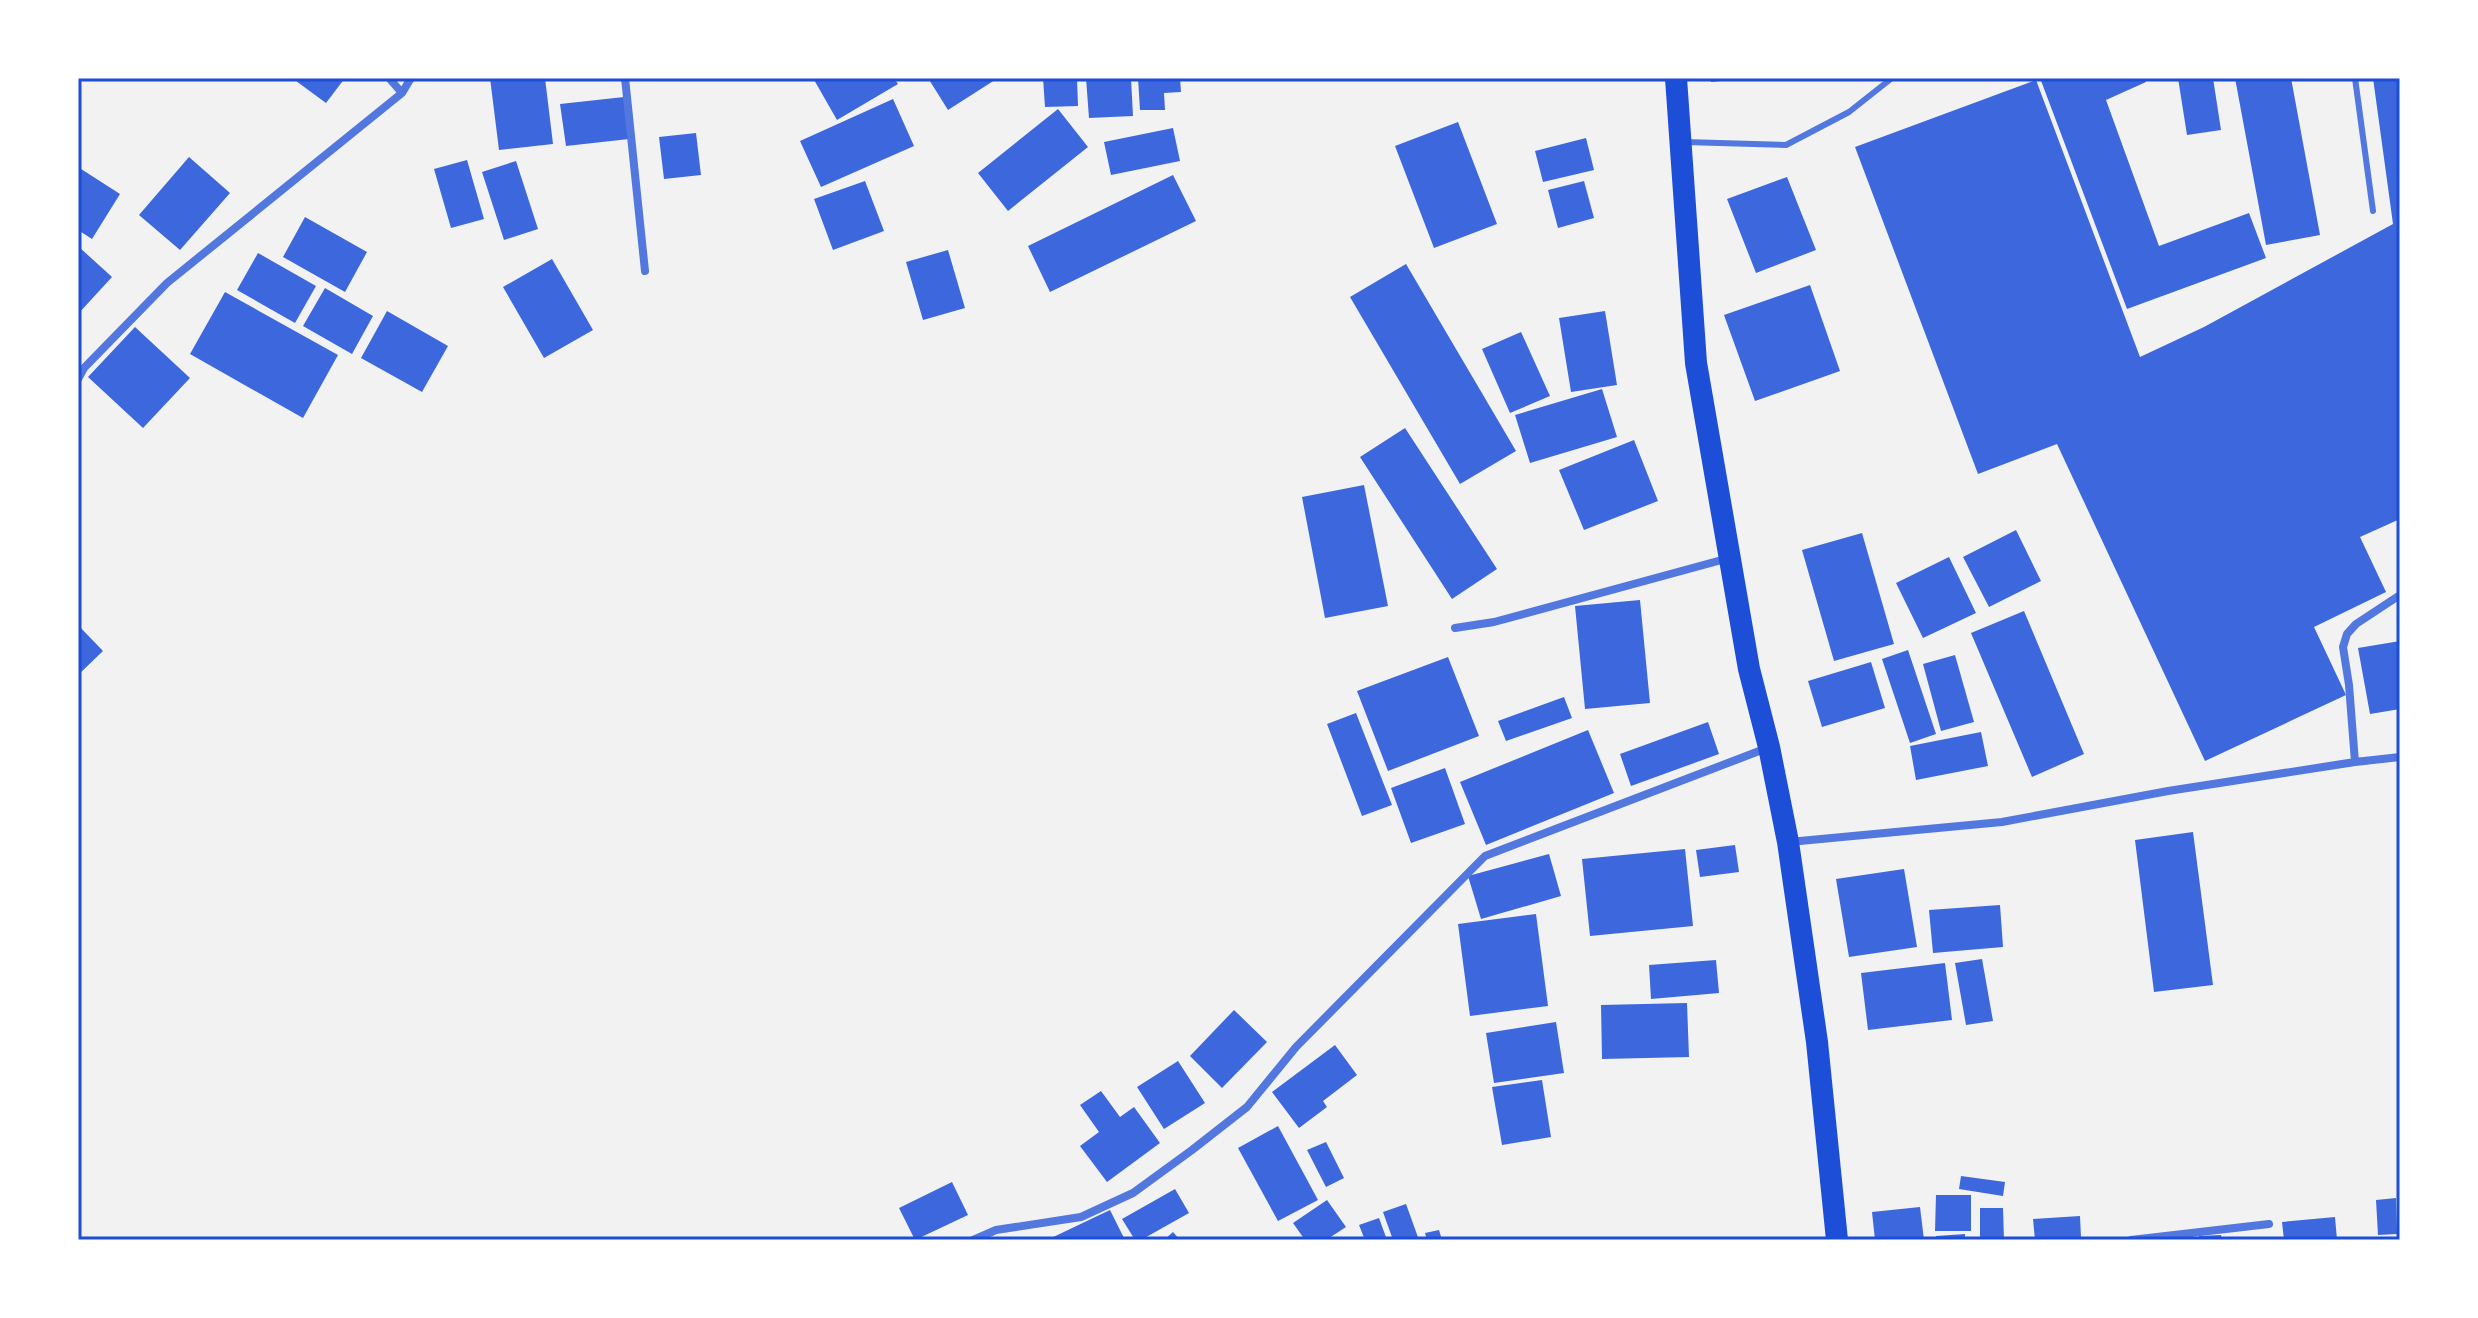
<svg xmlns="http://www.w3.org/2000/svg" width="2478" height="1318" viewBox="0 0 2478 1318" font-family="'PT Sans Narrow',sans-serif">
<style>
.building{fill:#3d67dc}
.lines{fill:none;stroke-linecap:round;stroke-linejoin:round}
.service{stroke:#5277de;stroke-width:6}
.minor{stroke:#5277de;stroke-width:8}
.trunk{stroke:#1d4ed8;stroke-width:22}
.neatline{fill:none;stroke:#1d4ed8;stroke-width:3}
</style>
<rect width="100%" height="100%" fill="#f2f2f2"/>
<path class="building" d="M292,78H345L326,103Z
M490,78H545L553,144L499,150Z
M813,78H894L898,84L837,120Z
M928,78H998L948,110Z
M1043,78H1077L1078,106L1045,107Z
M1086,78H1131L1133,116L1089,118Z
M1138,78H1180L1181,92L1164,93L1165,110H1140Z
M1711,78H1732V80L1711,82Z
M2040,78H2145L2146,82L2106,100L2159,246L2249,213L2266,258L2127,309Z
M2178,78H2213L2221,130L2187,135Z
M2235,78H2291L2320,235L2266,245Z
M2373,78H2400V519L2360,537L2386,592L2314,627L2346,695L2205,761L2057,444L1978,474L1855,147L2036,80L2140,357L2204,327L2393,224Z
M624,97L629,139L566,146L560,104Z
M893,99L914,146L821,187L800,141Z
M1058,109L1088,147L1008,211L978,173Z
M1458,122L1497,224L1434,248L1395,146Z
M1173,128L1180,161L1111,175L1104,142Z
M696,133L701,175L664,179L659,137Z
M1586,138L1594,170L1543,182L1535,151Z
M189,157L230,193L180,250L139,215Z
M467,160L484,219L451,228L434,169Z
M516,161L538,229L504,240L482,172Z
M78,167L120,194L92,239L78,230Z
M1173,175L1196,221L1050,292L1028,246Z
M1787,177L1816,250L1756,273L1727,199Z
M865,181L884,231L833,250L814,199Z
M1584,181L1594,218L1558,228L1548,190Z
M305,217L367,252L345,292L283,257Z
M79,247L112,277L78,314V248Z
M948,250L965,308L923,320L906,262Z
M258,253L316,286L295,323L237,290Z
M552,259L593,330L544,358L503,287Z
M1406,264L1516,451L1460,484L1350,297Z
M1810,285L1840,371L1755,401L1724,315Z
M325,288L373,316L352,354L303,326Z
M225,292L338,355L303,418L190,354Z
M387,311L448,346L422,392L361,358Z
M1605,311L1617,385L1571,392L1559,318Z
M135,327L190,378L143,428L88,377Z
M1521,332L1550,396L1510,413L1482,349Z
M1602,389L1617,437L1530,463L1515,415Z
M1405,428L1497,569L1452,599L1360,457Z
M1634,440L1658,501L1584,530L1559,470Z
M1364,485L1388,606L1325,618L1302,497Z
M2016,530L2041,581L1989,607L1963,557Z
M1862,533L1894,644L1834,661L1802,550Z
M1949,557L1976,613L1923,638L1896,583Z
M1640,600L1650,703L1585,709L1575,606Z
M2024,611L2084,754L2032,777L1971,633Z
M78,625L103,651L78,675Z
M2400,641V709L2370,714L2358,648Z
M1908,650L1936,734L1910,743L1882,659Z
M1955,655L1974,722L1941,731L1923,664Z
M1448,657L1479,736L1388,771L1357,691Z
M1871,662L1885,708L1822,727L1808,681Z
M1564,697L1572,718L1506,741L1498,721Z
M1356,713L1392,805L1362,816L1327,724Z
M1708,722L1719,754L1631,786L1620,754Z
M1588,730L1614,793L1486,845L1460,782Z
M1981,732L1988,766L1916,780L1910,746Z
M1445,768L1465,824L1411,843L1391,788Z
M2193,832L2213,985L2154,992L2135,840Z
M1735,845L1739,872L1700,877L1696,850Z
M1685,849L1693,926L1590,936L1582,859Z
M1549,854L1561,896L1481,919L1468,876Z
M1904,869L1917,947L1849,957L1836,879Z
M2000,905L2003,947L1933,953L1929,910Z
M1536,914L1548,1006L1470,1016L1458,924Z
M1982,959L1993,1021L1966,1025L1955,963Z
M1716,960L1719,993L1651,999L1649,965Z
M1945,963L1952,1020L1868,1030L1861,973Z
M1687,1003L1689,1057L1602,1059L1601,1005Z
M1234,1010L1267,1042L1222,1088L1190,1056Z
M1556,1022L1564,1073L1494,1083L1486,1033Z
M1335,1045L1357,1075L1323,1101L1327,1107L1299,1128L1272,1092Z
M1178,1061L1205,1103L1164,1129L1137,1087Z
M1542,1080L1551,1137L1502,1145L1492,1087Z
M1101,1091L1120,1117L1134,1107L1160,1143L1107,1182L1080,1146L1099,1132L1080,1105Z
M1278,1126L1318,1200L1278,1221L1238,1148Z
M1326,1142L1344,1178L1326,1187L1307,1150Z
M1961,1176L2005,1182L2003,1196L1959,1189Z
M952,1182L968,1215L915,1240L899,1208Z
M1175,1189L1189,1213L1141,1240H1135L1122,1219Z
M1936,1195H1971V1231H1935Z
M2396,1198L2397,1234L2378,1235L2376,1200Z
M1327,1200L1346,1227L1326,1240H1305L1293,1223Z
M1406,1204L1419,1240H1393L1383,1212Z
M1920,1207L1924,1240H1875L1872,1212Z
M1980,1208H2003L2004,1240H1980Z
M1110,1210L1125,1240H1047Z
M2080,1216L2081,1238L2035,1240L2033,1219Z
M2335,1217L2337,1240H2284L2282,1222Z
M1379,1218L1387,1240H1365L1359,1225Z
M1439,1230L1442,1240H1427L1425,1233Z
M1173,1232L1180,1240H1164Z
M1965,1234V1240H1936V1236Z
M2221,1235L2222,1240H2199V1236Z"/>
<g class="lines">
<path class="service" d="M2355,78L2373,211
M1684,142L1786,145L1849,112L1892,78"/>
<path class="minor" d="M389,78L402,93
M625,78L645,271
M78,379L84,368L167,283L402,93L411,78
M1455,628L1494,622L1729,558
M2355,762L2400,757
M1789,842L2002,822L2168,791L2355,762L2349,685L2343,647L2347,634L2356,624L2400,595
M973,1240L996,1230L1081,1217L1133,1193L1192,1150L1247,1107L1296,1047L1485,856L1767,748
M2131,1240L2269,1224"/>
<path class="trunk" d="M1676,78L1696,363L1749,669L1769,747L1788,842L1817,1042L1837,1240"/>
</g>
<rect width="2478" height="1318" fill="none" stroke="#ffffff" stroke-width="160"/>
<rect x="80" y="80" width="2318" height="1158" class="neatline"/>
</svg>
